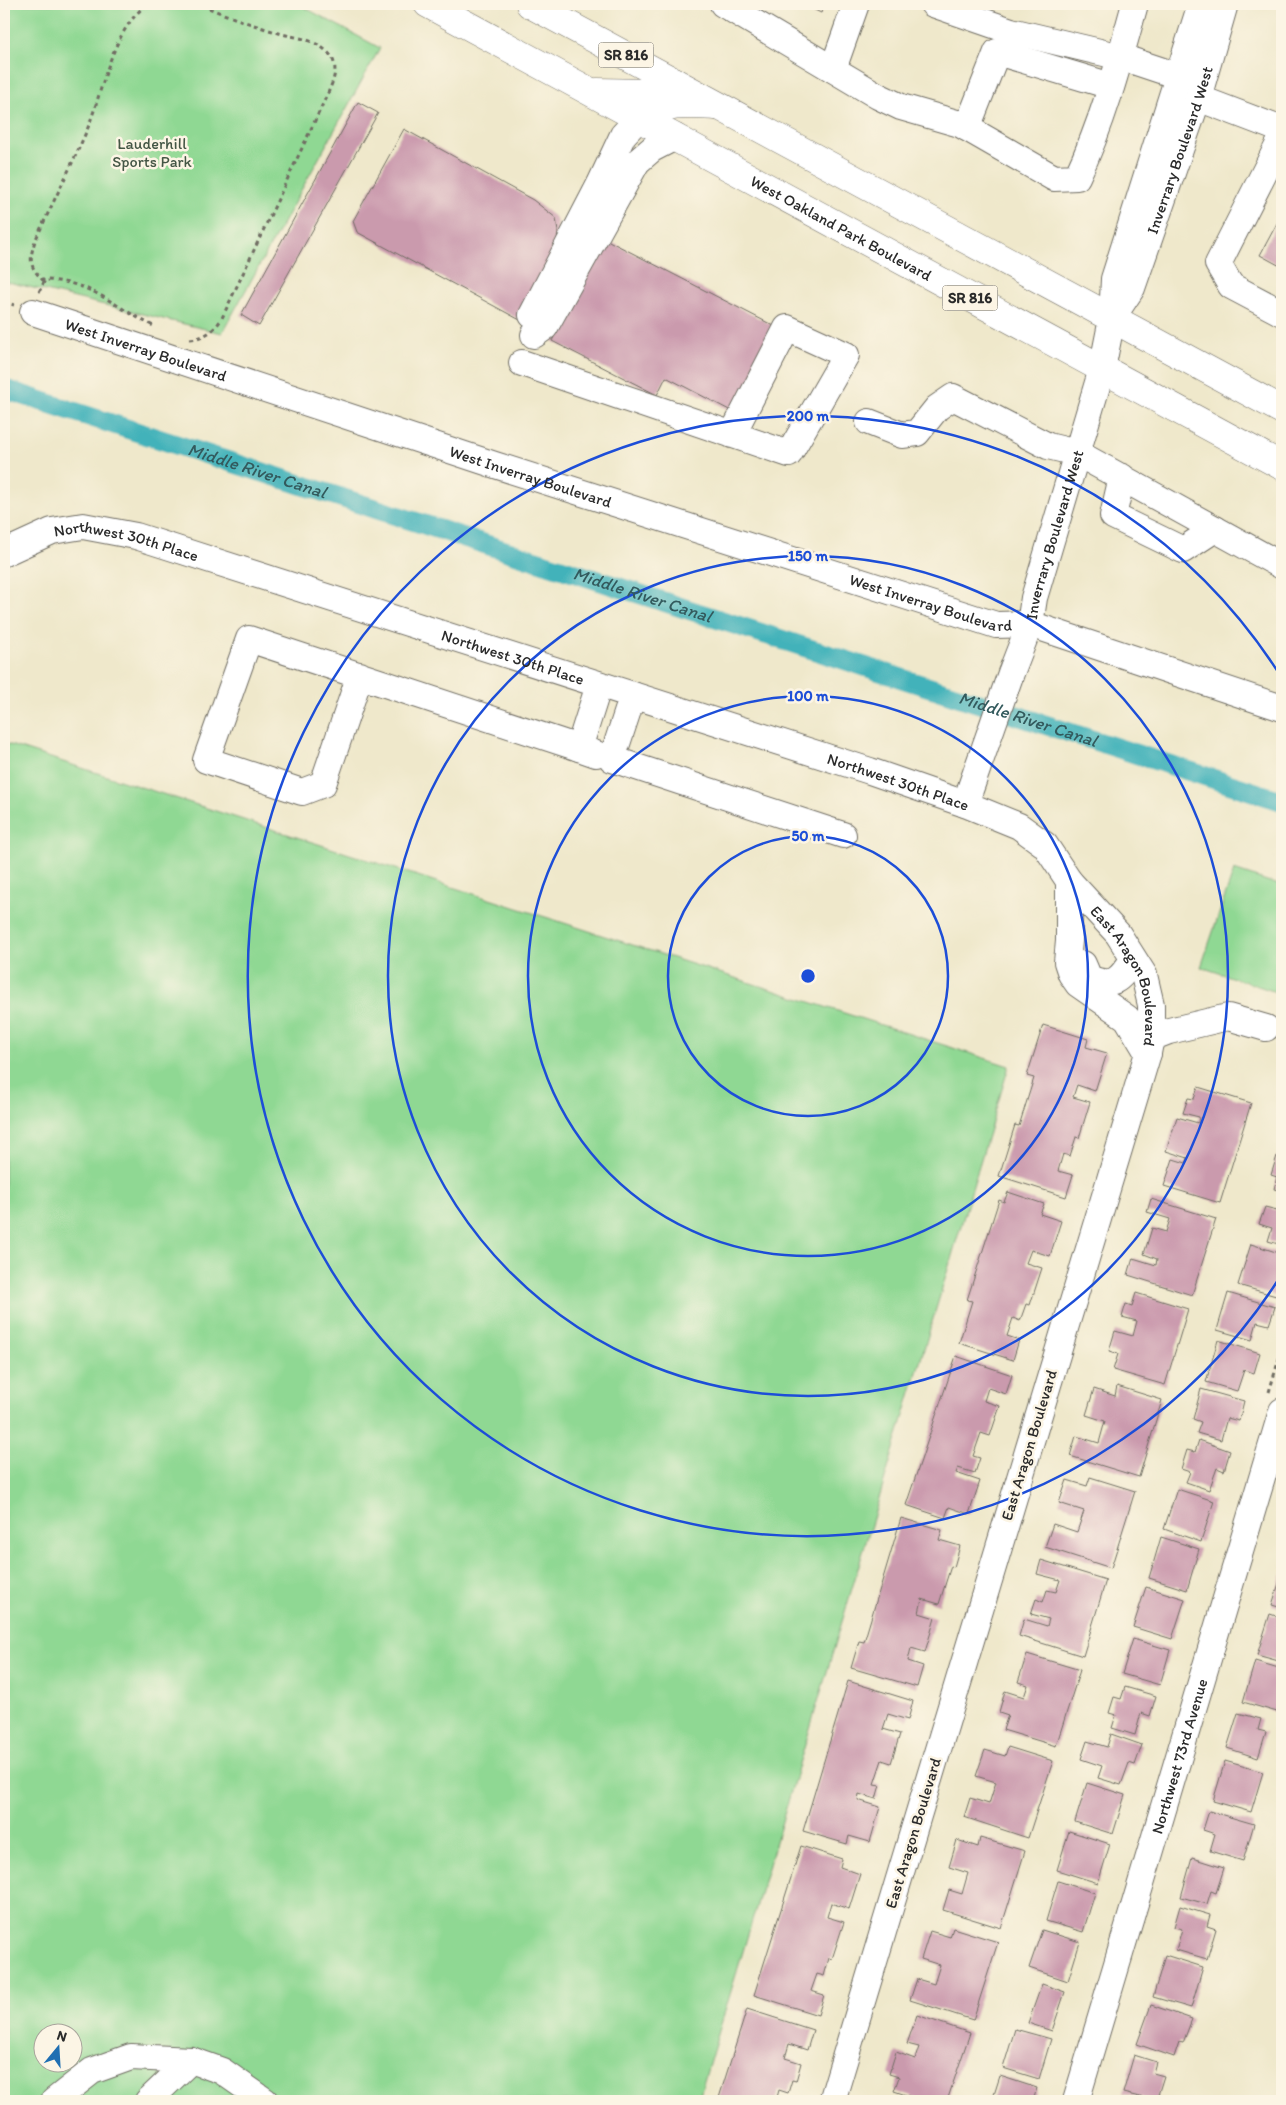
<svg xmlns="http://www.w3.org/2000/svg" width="1286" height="2105" viewBox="0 0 1286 2105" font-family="Itim,sans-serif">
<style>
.green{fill:#8fd893;stroke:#5d825f;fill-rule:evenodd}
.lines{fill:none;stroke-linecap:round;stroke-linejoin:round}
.canal{stroke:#42b2ba;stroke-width:20}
.building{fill:#ca9aad}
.minor-casing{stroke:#706d63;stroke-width:28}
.major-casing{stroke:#706d63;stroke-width:29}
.path{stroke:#706d63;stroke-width:3;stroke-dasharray:4 4;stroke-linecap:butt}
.minor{stroke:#fff;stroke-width:26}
.major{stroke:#fff;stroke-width:28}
.ring{fill:none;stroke:#1d4ed8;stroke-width:2.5}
.labels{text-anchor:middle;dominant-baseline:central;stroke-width:5;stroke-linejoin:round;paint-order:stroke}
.shield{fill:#fcf5e5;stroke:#6a6863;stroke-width:1}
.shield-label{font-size:15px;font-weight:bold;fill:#2b2b2b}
.park-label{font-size:16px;fill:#445645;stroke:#fcf5e5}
.street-label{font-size:16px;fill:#2b2b2b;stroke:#fcf5e5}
.water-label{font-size:18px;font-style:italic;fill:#335a5d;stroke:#fcf5e5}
.centre{fill:#1d4ed8;stroke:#fcf5e5;stroke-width:2.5}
.ring-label{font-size:15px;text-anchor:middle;font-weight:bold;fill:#1d4ed8;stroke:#fcf5e5;stroke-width:5;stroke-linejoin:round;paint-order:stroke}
</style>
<rect width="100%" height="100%" fill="#fcf5e5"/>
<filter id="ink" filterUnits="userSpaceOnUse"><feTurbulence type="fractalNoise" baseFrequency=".02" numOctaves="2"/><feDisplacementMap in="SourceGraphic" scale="10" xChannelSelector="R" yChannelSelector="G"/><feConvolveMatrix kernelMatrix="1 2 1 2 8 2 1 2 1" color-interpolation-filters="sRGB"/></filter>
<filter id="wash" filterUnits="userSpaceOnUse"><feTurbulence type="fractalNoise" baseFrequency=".0096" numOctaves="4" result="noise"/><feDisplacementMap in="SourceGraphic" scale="20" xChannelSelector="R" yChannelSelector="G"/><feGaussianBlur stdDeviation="1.12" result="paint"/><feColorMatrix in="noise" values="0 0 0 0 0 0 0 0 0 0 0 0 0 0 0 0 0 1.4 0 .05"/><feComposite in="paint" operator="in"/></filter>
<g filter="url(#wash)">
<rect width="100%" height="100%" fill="#efe8cb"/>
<path class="green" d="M4,4H298L380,48L222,333L4,281Z
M4,743L1009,1066L698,2101H4ZM42,2032H72V2062H42Z
M1234,870L1282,886V994L1201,967Z"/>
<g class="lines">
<path class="canal" id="s1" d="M4,389L1282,801"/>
</g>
<g id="blocks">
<path class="building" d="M802,4H825L821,13Z
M358,102L378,113L259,326L241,315Z
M404,129L533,200L556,218L558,231L556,250L520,320L357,232L353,221Z
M1282,214V267L1260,255Z
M605,239L774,326L737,414L666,377L657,395L552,341Z
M1043,1025L1088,1039L1086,1047L1107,1053L1095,1091L1077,1085L1073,1097L1090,1102L1079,1138L1076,1137L1070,1156L1063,1154L1058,1171L1073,1175L1066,1197L999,1176L1015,1125L1019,1126L1034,1078L1027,1076Z
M1198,1087L1251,1103L1220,1203L1164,1186L1173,1159L1186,1163L1188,1158L1166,1151L1177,1117L1198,1123L1199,1117L1183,1113L1188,1098L1194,1099Z
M1277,1156L1282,1158V1191L1274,1189L1277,1177L1271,1175Z
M1008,1192L1044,1204L1040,1214L1061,1221L1050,1256L1031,1250L1026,1263L1042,1268L1030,1305L1026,1304L1020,1321L1013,1318L1007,1336L1019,1340L1013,1360L959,1343L972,1301L967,1300L999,1200L1004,1202Z
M1280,1197L1282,1198V1245L1268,1241L1272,1228L1259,1224L1265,1207L1277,1210Z
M1151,1199L1216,1219L1192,1295L1128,1275L1133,1258L1156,1265L1157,1259L1144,1254L1152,1228L1166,1232L1170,1219L1147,1212Z
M1251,1244L1282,1254V1277L1276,1296L1238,1285Z
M1136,1293L1188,1309L1165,1385L1113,1370L1118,1354L1109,1351L1115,1331L1133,1336L1137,1321L1122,1317L1126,1304L1132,1306Z
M1228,1293L1275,1307L1269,1325L1257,1322L1252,1340L1217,1330Z
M1218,1340L1260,1353L1254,1373L1244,1370L1237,1391L1206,1382Z
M956,1356L1012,1375L1006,1394L988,1388L984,1401L1000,1406L990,1436L981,1433L973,1456L980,1458L975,1473L958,1468L956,1473L980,1481L969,1514L949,1507L945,1518L906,1505Z
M1117,1386L1162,1400L1139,1477L1070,1456L1076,1436L1099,1443L1105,1421L1086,1415L1094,1389L1115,1396Z
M1201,1389L1244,1401L1239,1421L1227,1418L1221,1440L1197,1433L1201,1422L1193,1419Z
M1199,1440L1230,1451L1224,1471L1217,1468L1209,1490L1186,1482L1190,1472L1181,1469L1187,1450L1195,1452Z
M1090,1477L1135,1491L1111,1568L1045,1547L1053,1524L1077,1532L1084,1511L1059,1503L1067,1480L1087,1486Z
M1177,1489L1214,1501L1201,1542L1164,1529Z
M901,1518L942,1530L939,1540L960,1546L954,1567L951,1566L939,1604L922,1599L919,1613L935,1618L925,1652L911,1648L908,1661L923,1666L917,1687L851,1668L859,1641L864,1642Z
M1161,1537L1199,1549L1187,1590L1149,1578Z
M1041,1560L1106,1580L1083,1656L1019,1636L1024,1619L1047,1626L1049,1619L1031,1614L1036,1599L1043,1602L1047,1590L1056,1592L1060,1580L1037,1574Z
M1282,1574V1608L1272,1605Z
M1146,1587L1185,1599L1172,1639L1133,1627Z
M1270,1614L1282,1618V1662L1257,1655Z
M1133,1639L1170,1650L1160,1685L1122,1674Z
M1027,1654L1080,1670L1056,1746L1003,1730L1008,1715L999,1712L1005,1691L1024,1697L1028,1685L1018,1682Z
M1255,1661L1282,1669V1696L1277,1712L1243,1702Z
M848,1681L913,1701L908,1720L888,1714L883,1729L900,1734L891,1763L882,1760L874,1784L880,1785L876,1799L859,1794L858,1800L880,1807L870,1842L849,1836L847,1844L803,1831Z
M1125,1687L1156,1696L1150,1716L1141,1713L1135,1735L1112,1728L1116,1715L1109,1713L1114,1697L1121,1699Z
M1238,1713L1261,1719L1258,1730L1266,1732L1258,1758L1227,1748Z
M1111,1734L1142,1745L1135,1765L1129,1763L1121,1785L1098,1778L1102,1766L1081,1759L1087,1741L1107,1747Z
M1008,1747L1053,1761L1028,1838L964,1817L970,1798L989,1804L996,1782L976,1776L985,1750L1005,1756Z
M1225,1761L1263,1772L1251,1812L1213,1801Z
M1087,1783L1125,1795L1113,1834L1075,1822Z
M1209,1811L1254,1824L1243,1861L1210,1851L1215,1834L1203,1830Z
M1069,1831L1110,1844L1098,1883L1057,1870Z
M980,1838L1025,1851L1001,1928L943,1910L949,1890L962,1894L968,1873L949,1867L957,1840L978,1847Z
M801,1846L842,1859L840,1867L860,1874L849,1909L831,1903L827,1917L844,1922L832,1959L829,1958L824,1976L817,1974L811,1991L824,1995L818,2015L754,1995Z
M1192,1858L1224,1868L1216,1893L1211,1891L1207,1904L1181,1897Z
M1058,1881L1095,1893L1083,1932L1046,1921Z
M1180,1906L1210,1915L1207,1926L1216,1929L1207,1959L1176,1950L1182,1929L1174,1927Z
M953,1928L998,1942L973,2020L910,2000L917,1979L934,1984L940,1965L921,1959L930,1931L950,1937Z
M1042,1930L1080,1942L1068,1981L1029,1968Z
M1165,1955L1203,1967L1191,2008L1153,1997Z
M1042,1984L1065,1992L1052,2031L1028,2023Z
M1151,2005L1192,2019L1183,2043L1179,2042L1174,2057L1137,2044Z
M747,2009L813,2030L807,2050L789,2044L785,2058L801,2063L796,2081L792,2080L788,2093L779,2090L776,2101H718Z
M917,2015L970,2033L947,2101H924L894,2091L899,2077L889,2074L896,2052L915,2059L919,2047L907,2044Z
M1015,2029L1051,2039L1039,2079L1003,2068Z
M1134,2055L1156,2062L1153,2073L1164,2076L1156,2101L1123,2093Z
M1000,2076L1037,2088L1033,2101H992Z"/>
</g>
</g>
<g filter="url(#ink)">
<use href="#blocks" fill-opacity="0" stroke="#706d63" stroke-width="1"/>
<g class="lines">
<defs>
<g id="minor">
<path d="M723,4L878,96L901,107L960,124L1054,178L1077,177C1103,122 1119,62 1135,4"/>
<path d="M933,4L1011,31L1121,57L1178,76"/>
<path d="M833,69L856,4"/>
<path d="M1198,98L1282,130"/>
<path d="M967,128L997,52L1111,86"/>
<path d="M1282,138L1218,264L1231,286L1282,313"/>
<path id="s2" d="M33,312L495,465L996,625L1030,624L1282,708"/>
<path d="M532,315L600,184L623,135L639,118"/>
<path id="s3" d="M1112,318L1132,288L1198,98L1225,4"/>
<path d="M534,335L545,327L637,162L652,149L675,137"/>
<path d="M522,363L789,454L846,355L787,328L732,435"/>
<path d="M869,422L902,435L917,433L937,408L953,397L1048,446L1077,453L1282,566"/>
<path d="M1122,477L1113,516L1183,550L1215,529"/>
<path id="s4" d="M4,553L52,531L83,526L136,536L870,771L965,804L1019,826L1045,845L1069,881L1118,934L1144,975L1151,1005V1038L1148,1053L832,2101"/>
<path d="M360,675L323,784L302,792L206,760L249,639L579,748"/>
<path d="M633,695L612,759L843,835"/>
<path d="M596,754L579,748L599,685"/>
<path id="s5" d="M965,804L1011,673L1030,624L1034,598L1102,369L1112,319L1114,279L1201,4"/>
<path d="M1069,881V941L1067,962L1071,974L1078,984L1127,1018L1148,1053"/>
<path d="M1083,964L1089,978C1114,988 1119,980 1133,960"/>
<path d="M1151,1038L1169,1031L1228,1017L1266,1028"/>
<path d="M54,2101L92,2071L131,2057L191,2060"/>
<path d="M148,2101L191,2060L222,2071L265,2101"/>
<path id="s6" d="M1076,2101L1282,1411"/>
</g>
<g id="major">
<path id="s7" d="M428,4L1282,466"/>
<path d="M530,4L1282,410"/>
<path d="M597,92L648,93L673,81"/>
<path d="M639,118C670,103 681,104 715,106"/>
</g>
</defs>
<use href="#minor" class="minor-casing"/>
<use href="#major" class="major-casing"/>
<path class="path" d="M44,281C29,267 29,260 35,241C52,204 71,167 87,130C104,88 110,34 147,4
M39,292L45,280C93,281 116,309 156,327
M4,302L14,305
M190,339C205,338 215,330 222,318L328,93C333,81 339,69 331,56C329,53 323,48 320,46C308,38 292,37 279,33C252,25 225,15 199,4
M1269,1392L1282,1349"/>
<use href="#minor" class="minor"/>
<use href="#major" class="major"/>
</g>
</g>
<g class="ring">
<circle cx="808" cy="976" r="140"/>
<circle cx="808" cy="976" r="280"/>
<circle cx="808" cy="976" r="420"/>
<path d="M1280 1277A560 560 0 1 1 1280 675"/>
</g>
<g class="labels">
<g class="shield">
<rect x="598.5" y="42.5" width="55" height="25" rx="4"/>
<rect x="942.5" y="285.5" width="55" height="25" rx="4"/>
</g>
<g class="shield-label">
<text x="626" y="55">SR 816</text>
<text x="970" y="298">SR 816</text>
</g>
<g class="park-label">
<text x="152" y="143">Lauderhill<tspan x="152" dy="18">Sports Park</tspan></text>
</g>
<g class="street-label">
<text stroke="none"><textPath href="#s3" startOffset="182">Inverrary Boulevard West</textPath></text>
<text stroke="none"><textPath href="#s7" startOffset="470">West Oakland Park Boulevard</textPath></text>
<text stroke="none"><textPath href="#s2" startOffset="119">West Inverray Boulevard</textPath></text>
<text stroke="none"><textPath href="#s2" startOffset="524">West Inverray Boulevard</textPath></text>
<text stroke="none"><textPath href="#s5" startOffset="284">Inverrary Boulevard West</textPath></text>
<text stroke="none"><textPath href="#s4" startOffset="129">Northwest 30th Place</textPath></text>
<text stroke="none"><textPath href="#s2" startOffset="944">West Inverray Boulevard</textPath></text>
<text stroke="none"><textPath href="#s4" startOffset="534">Northwest 30th Place</textPath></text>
<text stroke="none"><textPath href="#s4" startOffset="939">Northwest 30th Place</textPath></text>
<text stroke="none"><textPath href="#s4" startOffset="1258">East Aragon Boulevard</textPath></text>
<text transform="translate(1029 1445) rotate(-73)">East Aragon Boulevard</text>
<text stroke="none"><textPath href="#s6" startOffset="360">Northwest 73rd Avenue</textPath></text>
<text transform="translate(913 1833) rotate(-73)">East Aragon Boulevard</text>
</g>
<g class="water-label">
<text stroke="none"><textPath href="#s1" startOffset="266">Middle River Canal</textPath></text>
<text stroke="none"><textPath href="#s1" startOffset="671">Middle River Canal</textPath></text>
<text stroke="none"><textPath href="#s1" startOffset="1076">Middle River Canal</textPath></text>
</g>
</g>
<circle cx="808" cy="976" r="8" class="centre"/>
<g class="ring-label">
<text x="808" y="421">200 m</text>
<text x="808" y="561">150 m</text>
<text x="808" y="701">100 m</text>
<text x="808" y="841">50 m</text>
</g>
<rect width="1286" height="2105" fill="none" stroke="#fcf5e5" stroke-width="20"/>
<g transform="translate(58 2048) rotate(18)"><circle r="24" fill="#fcf5e5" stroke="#a8a49b"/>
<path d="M0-4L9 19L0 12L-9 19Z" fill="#1f6fb2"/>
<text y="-8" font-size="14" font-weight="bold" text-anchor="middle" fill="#2b2b2b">N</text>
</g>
</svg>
